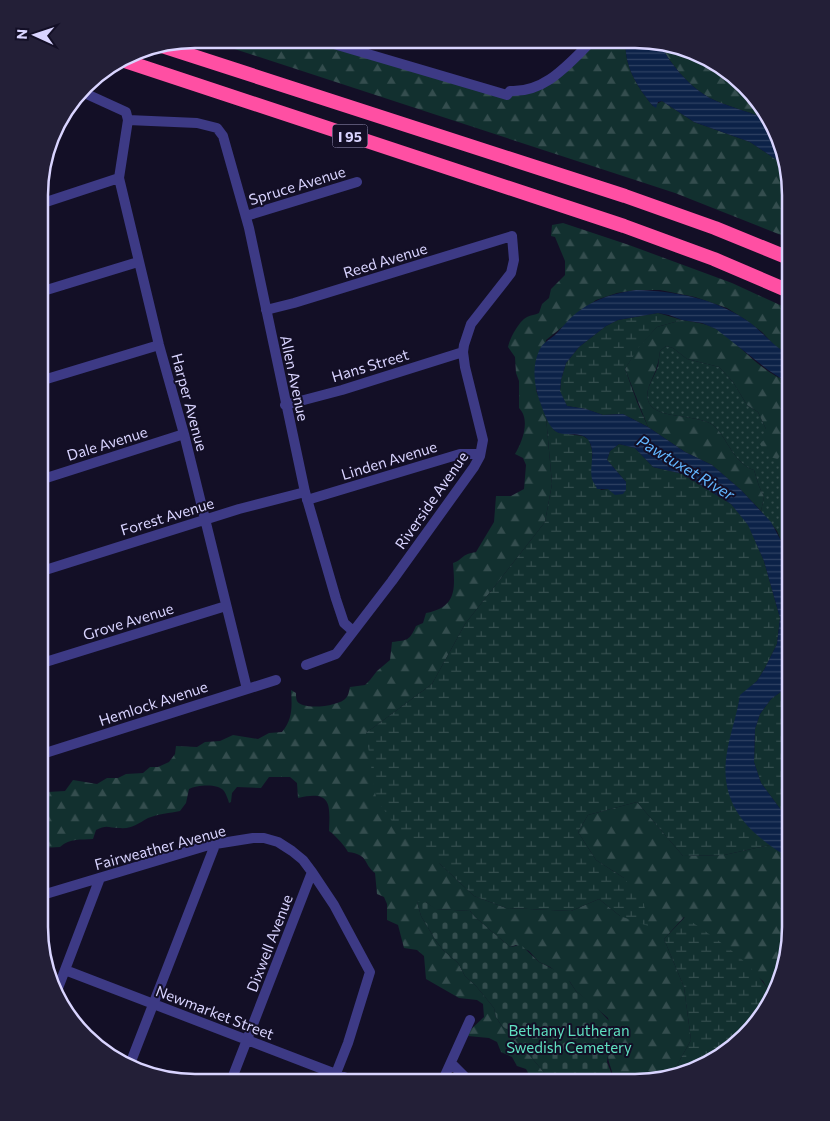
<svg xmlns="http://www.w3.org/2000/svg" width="830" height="1121" viewBox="0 0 830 1121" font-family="Commissioner,sans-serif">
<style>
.grass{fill:url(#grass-dots)}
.forest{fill:url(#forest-firs)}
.wetland{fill:url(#wetland-marsh)}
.cemetery{fill:url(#cemetery-stones)}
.water{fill:url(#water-rules)}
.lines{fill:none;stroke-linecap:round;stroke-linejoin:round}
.minor{stroke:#3d3a85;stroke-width:10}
.highway{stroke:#ff4fa3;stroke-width:14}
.labels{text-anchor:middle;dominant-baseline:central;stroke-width:4;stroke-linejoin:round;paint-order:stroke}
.shield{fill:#130f26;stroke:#9e99be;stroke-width:1}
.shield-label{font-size:14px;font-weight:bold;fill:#d9d4ff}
.street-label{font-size:15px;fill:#d9d4ff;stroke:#130f26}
.park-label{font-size:15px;fill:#5fe0c0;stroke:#130f26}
.water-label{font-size:16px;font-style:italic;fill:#62b6ff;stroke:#130f26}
.rim{fill:none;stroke:#d9d4ff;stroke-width:2.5}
</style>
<defs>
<pattern id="grass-dots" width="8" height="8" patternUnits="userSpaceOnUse" patternTransform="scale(1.25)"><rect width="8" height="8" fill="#12302f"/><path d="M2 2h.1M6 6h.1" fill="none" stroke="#344d4e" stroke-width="1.8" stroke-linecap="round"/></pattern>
<pattern id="forest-firs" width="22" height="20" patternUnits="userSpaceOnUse" patternTransform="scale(1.25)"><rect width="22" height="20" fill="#12302f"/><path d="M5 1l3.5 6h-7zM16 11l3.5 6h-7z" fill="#344d4e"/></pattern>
<pattern id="wetland-marsh" width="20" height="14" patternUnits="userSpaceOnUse" patternTransform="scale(1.25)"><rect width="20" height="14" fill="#12302f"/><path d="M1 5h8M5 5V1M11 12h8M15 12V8" fill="none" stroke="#344d4e"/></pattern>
<pattern id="cemetery-stones" width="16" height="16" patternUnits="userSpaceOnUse" patternTransform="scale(1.25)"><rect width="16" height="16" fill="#12302f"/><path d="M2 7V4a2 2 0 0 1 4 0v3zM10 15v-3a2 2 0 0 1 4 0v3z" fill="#344d4e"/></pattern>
<pattern id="water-rules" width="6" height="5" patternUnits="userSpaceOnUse" patternTransform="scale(1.25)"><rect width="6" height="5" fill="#0c2248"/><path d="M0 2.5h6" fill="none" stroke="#2f4163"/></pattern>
</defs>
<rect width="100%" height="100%" fill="#130f26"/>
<path class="grass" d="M666,346L673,348L687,359L719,367L733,382L747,405L758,412L766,429V438L783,453L785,440L791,431V564L777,531L761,511L764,497L759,486L754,470C738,465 730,447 721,434C718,431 716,427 713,425C699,415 660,418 651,406C641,393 654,379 658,366C659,361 659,356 660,351Z"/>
<path class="forest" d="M204,39H319L508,91L535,86L592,40H626C623,65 638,88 653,106L662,101L694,122L750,142L784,165L791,194V239L675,193Z
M659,41L722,65L774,124C753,111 728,108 708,97C688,85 668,62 659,41Z
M563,223L629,245L732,283L791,310V355L775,346L762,332L746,320L727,308L695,297L660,290H636L617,293L596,300L546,340L536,390L546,417L552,484L545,522L465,624L432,684L366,733L440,864L474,896L506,908L571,911L599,899L620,916L624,878L596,860L578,832L588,815L637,802L683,856L724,855L770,845L791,859V937L771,995L763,981L684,917L664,939L684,987L691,1040L672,1074L636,1082H613C614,1064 601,1061 614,1041L608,1018L576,991L570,982L550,967L539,962L529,951L516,945L510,947L475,917L470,911L435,909L426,902H417L421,916L436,941L443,950L458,963L465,976L476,986L494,1008L496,1017L501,1025L511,1033L552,1082H533L526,1069L517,1066L512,1057L501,1052L497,1042L489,1038L468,1036L469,1031L484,1017L483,1004L477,1000L459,998L426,979L424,956L417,950L404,948L398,925L387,920V904L384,897L377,894L375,873C362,863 370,855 348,852C346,847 334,834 329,831C330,805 332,790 298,798L297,783L290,777H269L261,788L237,787L232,793L231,802L229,803C228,799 226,794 224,791C218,783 197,785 189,789L186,803L180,811C170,813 158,814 148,818C137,824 133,829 119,828C109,828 107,824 96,830L93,839C81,840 70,838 60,847L42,848L39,850V803L47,792L65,791L73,780L97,784L107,778H118L126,774L143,773L150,767H158L169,762L175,754L176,746L197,747L205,742L220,741L233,735L258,739L269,733L282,732C293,719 292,706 291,690L296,693C296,696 296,699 297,701C303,711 340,706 346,698C349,695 349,690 350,687L365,685L370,680L377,671L390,660L392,642C408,640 409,641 416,626L423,623L426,613C457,607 455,589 453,563C464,559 461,554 476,552L494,522L496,496H511L524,489L526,465L523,458L515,454C522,442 531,420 519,408V381L516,373L515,357L508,347C510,338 519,321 527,317C531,315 535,315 539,313L542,304L549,298L551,289L565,275V261L555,237L551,236L552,225Z
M682,320C694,322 705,323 716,329C740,343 763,376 791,382V431L785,440L783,453L777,459C768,457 764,452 760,444L766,438V429L758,412L747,405L733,382L719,367L687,359L673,348L666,346L660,351C659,356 659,361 657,366C654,379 641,393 651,406C660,418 699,415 713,425C716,427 718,431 721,434C730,447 738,465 754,470L759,486L764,497L761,511L741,490L712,465L685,452L648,427L625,369L639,346L657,327Z"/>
<path class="wetland" d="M658,313L682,320L657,327L639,347L625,369L637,402L648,427L623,414L603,415L586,409L567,406L560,392L561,380L566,363L579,347L606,326L618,320Z
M546,417L554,430L559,433L583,436L589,440L592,450V479L601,490L608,489L626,482L607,460L610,451L619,444L635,448L653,467L683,474L731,504L748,524L764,561L780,618L777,644L765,668L757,681L740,696L737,713L747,825L770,845L724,855L683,856L637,802L588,815L578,832L596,860L624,878L644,904L648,926L620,916L599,899L571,911L506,908L474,896L440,864L400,833L376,798L366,733L432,684L465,624L545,522L552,484Z
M791,682V817L781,810L761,783L754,762L755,729L760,714L771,699L789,686Z
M685,917C715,939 753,961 771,995L765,1013L705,1066L672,1074L691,1040L684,987L664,939Z"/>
<path class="cemetery" d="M417,902H426L436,909L470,911L475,917L510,947L521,945L539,962L565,975L576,991L594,1005L613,1025L615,1037L609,1048L607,1062L613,1077V1082H552L511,1033L501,1025L496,1017L494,1008L476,986L465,976L458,963L443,950L436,941L421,916Z"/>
<path class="water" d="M626,40L659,41C668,62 688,85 708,97C728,108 753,111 774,124L784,165L750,142L694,122L662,101L658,102L656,108L653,106C638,88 623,65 626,40Z
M636,290C674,291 714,298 746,320C762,330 773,348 791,355V382L785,381L768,370L716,329L702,323L682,320L669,315L658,313L618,320L606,326L579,347L566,363L561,380L560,391L567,406L586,409L603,415L623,414L648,427L685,452L712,465L741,490L771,522L787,552L791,570V682L789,686L771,699L760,714L755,729L754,762L761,783L781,810L791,817V859C749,834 718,805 727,752C730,733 737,715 740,695L757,681L765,668L777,644L780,618L764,561L748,525L731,504L683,474L653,467L635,448L619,444L610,451L607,460L626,482V490L623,494L615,495L608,489H597C596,486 593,482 592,479C589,467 596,453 589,441C582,429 563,439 554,430C546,422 543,409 539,399C534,384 532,366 539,351C542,343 549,340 555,335C563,327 570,317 579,311C596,298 616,293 636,290Z"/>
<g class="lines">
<path class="minor" d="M317,39L507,95L510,91C546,93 569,63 593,40
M80,91L126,112L128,120L119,178L159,345L184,434L247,689
M128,120L197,123L217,128L223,136L249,228L305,492L336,599L344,623L353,631
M40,204L119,178
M246,216L357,182
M40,292L138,262
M266,310L294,303L512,236L514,260L511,273L471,324L464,345L463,352L465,367L483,440L480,456L474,467L392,581L336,654L306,665
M40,381L159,345
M285,405L342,390L463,352
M40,480L184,434
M307,500L460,454H478L480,456
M39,572L239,509L305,492
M39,664L226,606
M39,755L276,680
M39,896L209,845L253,838H264L278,842L292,851L303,860L312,872L334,905L370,972L348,1043L333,1081
M65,970L354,1081
M55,996L100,878
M451,1063L470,1082
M130,1064L215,845
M231,1081L312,872
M442,1082L470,1020"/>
<path class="highway" d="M159,45L625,196L715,228L791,259
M122,60L624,226L714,259L791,292"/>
</g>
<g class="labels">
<rect class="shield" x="332.5" y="124.5" width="35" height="23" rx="4"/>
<g class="shield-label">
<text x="350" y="136">I 95</text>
</g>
<g class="street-label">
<text transform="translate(297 185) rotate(-17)">Spruce Avenue</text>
<text transform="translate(385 260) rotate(-17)">Reed Avenue</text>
<text transform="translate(370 365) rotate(-17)">Hans Street</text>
<text transform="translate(295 378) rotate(78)">Allen Avenue</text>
<text transform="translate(190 402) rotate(75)">Harper Avenue</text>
<text transform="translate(107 443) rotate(-17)">Dale Avenue</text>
<text transform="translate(389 460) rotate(-17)">Linden Avenue</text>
<text transform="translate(431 500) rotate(-55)">Riverside Avenue</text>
<text transform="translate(167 516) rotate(-17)">Forest Avenue</text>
<text transform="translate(128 621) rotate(-17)">Grove Avenue</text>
<text transform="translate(153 703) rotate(-18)">Hemlock Avenue</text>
<text transform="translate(160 847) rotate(-15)">Fairweather Avenue</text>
<text transform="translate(269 943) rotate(-69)">Dixwell Avenue</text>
<text transform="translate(215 1012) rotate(21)">Newmarket Street</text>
</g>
<g class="park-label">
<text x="569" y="1030">Bethany Lutheran<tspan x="569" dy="17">Swedish Cemetery</tspan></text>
</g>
<g class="water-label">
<text transform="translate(686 467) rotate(31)">Pawtuxet River</text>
</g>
</g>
<path d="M0 0H830V1121H0ZM195 48H635A147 147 0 0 1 782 195V927A147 147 0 0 1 635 1074H195A147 147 0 0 1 48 927V195A147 147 0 0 1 195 48Z" fill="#231f37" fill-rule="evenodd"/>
<path class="rim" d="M195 48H635A147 147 0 0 1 782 195V927A147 147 0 0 1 635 1074H195A147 147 0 0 1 48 927V195A147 147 0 0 1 195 48Z"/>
<g transform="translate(35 35) rotate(273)" stroke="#130f26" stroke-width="4" paint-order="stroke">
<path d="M0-4L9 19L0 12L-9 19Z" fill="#d9d4ff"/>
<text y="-8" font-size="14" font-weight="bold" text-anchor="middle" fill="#d9d4ff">N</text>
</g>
</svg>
